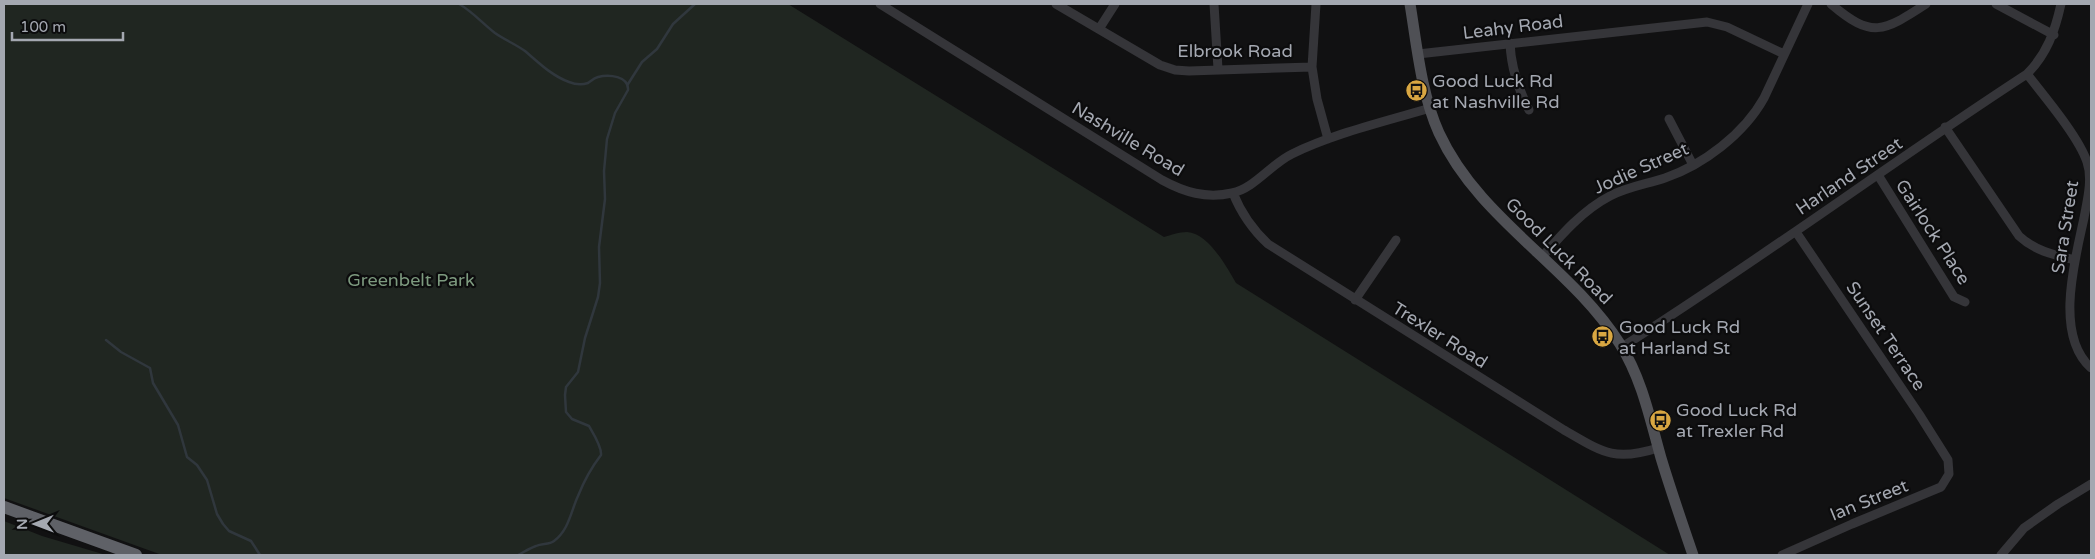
<svg xmlns="http://www.w3.org/2000/svg" width="2095" height="559" viewBox="0 0 2095 559" font-family="'Varela Round',sans-serif">
<style>
.green{fill:#202621}
.lines{fill:none;stroke-linecap:round;stroke-linejoin:round}
.stream{stroke:#30373d;stroke-width:2.5}
.minor{stroke:#353539;stroke-width:9}
.major{stroke:#4f5055;stroke-width:11}
.highway{stroke:#5f6167;stroke-width:12}
.labels{text-anchor:middle;dominant-baseline:central;stroke-width:4.5;stroke-linejoin:round;paint-order:stroke}
.street-label{font-size:18px;fill:#a4a8b1;stroke:#0c0c0d}
.poi-label{font-size:18px;fill:#a4a8b1;stroke:#0c0c0d;text-anchor:start}
.park-label{font-size:18px;fill:#7d9a7f;stroke:#0c0c0d}
</style>
<rect width="100%" height="100%" fill="#111112"/>
<path class="green" d="M4,4H788L1164,237C1171,235 1179,232 1187,232C1208,233 1227,267 1236,283L1670,555H162L4,498Z
M4,521L42,536L106,555H4Z"/>
<g class="lines">
<path class="stream" d="M459,4C472,11 483,24 495,33C505,40 515,44 525,51C538,62 552,76 569,82C574,84 582,85 588,83C591,81 594,78 598,77C609,74 629,76 628,90L615,113L607,139L604,171L605,199L599,247L600,283L598,297L585,338L578,372L566,387L565,395L566,412L572,419L589,426C593,433 602,447 601,455C591,468 584,481 578,496C571,511 569,530 554,541C549,545 542,543 536,546C530,548 524,552 518,555
M628,84L642,62L657,49L673,24L695,4
M106,340L121,352L150,368L153,383L178,425L187,457L197,465L207,480L217,514L223,524L229,531L251,541L260,555"/>
<path class="minor" d="M880,4L1162,180C1184,192 1206,199 1232,193C1255,188 1271,164 1292,154C1335,133 1384,122 1430,108
M1056,4L1160,65L1175,70L1189,71L1312,67
M1214,4L1218,69
M1316,4L1312,67L1317,99L1328,139
M1831,4C1872,39 1883,32 1926,4
M1996,4L2054,35
M1099,29L1115,4
M1510,43C1511,68 1518,88 1529,110
M1418,54L1707,22L1727,27L1784,54
M2027,74C2044,96 2079,137 2087,162C2093,179 2087,201 2084,218C2075,260 2054,335 2091,368
M1669,119L1693,165
M1945,127L2019,236C2035,251 2054,255 2075,260
M1878,175L1954,297L1965,302
M1233,193C1241,213 1252,229 1268,244L1564,430C1602,452 1614,462 1658,448
M1542,257C1562,234 1583,210 1610,196C1627,187 1647,184 1665,178C1703,165 1744,134 1764,98L1808,4
M1355,300L1396,240
M1622,347C1760,260 1890,163 2027,74C2047,54 2055,31 2061,4
M1782,555L1852,524L1941,487L1949,474L1948,460L1919,414L1796,232
M2001,555L2024,528L2058,504L2091,484"/>
<path class="major" d="M1410,4C1417,46 1421,93 1439,133C1479,220 1570,265 1620,344C1642,379 1650,419 1661,458C1671,491 1682,523 1693,555"/>
<path class="highway" d="M4,507L136,555"/>
</g>
<defs>
<symbol id="bus-disc" viewBox="-11 -11 22 22"><circle r="9.5" fill="#d9a742" stroke="#0c0c0d"/><path d="M-5-6H5V4H4V6H2V4H-2V6H-4V4H-5ZM-3.5-4V0h7V-4ZM-3.5 1.2v1.5H-2V1.2ZM2 1.2v1.5H3.5V1.2Z" fill="#111"/></symbol>
</defs>
<g fill-rule="evenodd">
<use href="#bus-disc" x="1404" y="78" width="25" height="25"/>
<use href="#bus-disc" x="1590" y="324" width="25" height="25"/>
<use href="#bus-disc" x="1648" y="408" width="25" height="25"/>
</g>
<g class="labels">
<g class="street-label">
<text transform="translate(1513 27) rotate(-7)">Leahy Road</text>
<text x="1235" y="51">Elbrook Road</text>
<text transform="translate(1128 139) rotate(31)">Nashville Road</text>
<text transform="translate(1641 168) rotate(-24)">Jodie Street</text>
<text transform="translate(1849 176) rotate(-34)">Harland Street</text>
<text transform="translate(2065 227) rotate(-81)">Sara Street</text>
<text transform="translate(1933 232) rotate(57)">Gairlock Place</text>
<text transform="translate(1559 251) rotate(45)">Good Luck Road</text>
<text transform="translate(1440 335) rotate(32)">Trexler Road</text>
<text transform="translate(1886 336) rotate(56)">Sunset Terrace</text>
<text transform="translate(1869 500) rotate(-22)">Ian Street</text>
</g>
<g class="poi-label">
<text x="1432" y="81">Good Luck Rd<tspan x="1432" dy="21">at Nashville Rd</tspan></text>
<text x="1619" y="327">Good Luck Rd<tspan x="1619" dy="21">at Harland St</tspan></text>
<text x="1676" y="410">Good Luck Rd<tspan x="1676" dy="21">at Trexler Rd</tspan></text>
</g>
<g class="park-label">
<text x="411" y="280">Greenbelt Park</text>
</g>
</g>
<rect width="2095" height="559" fill="none" stroke="#a4a8b1" stroke-width="10"/>
<g transform="translate(35 524) rotate(269)" stroke="#0c0c0d" stroke-width="4" paint-order="stroke">
<path d="M0-4L9 19L0 12L-9 19Z" fill="#a4a8b1"/>
<text y="-8" font-size="14" font-weight="bold" text-anchor="middle" fill="#a4a8b1">N</text>
</g>
<path d="M12 32v8h111v-8" fill="none" stroke="#a4a8b1" stroke-width="2.5"/>
<text x="20" y="32" font-size="15" fill="#a4a8b1" stroke="#0c0c0d" stroke-width="4" paint-order="stroke">100 m</text>
</svg>
